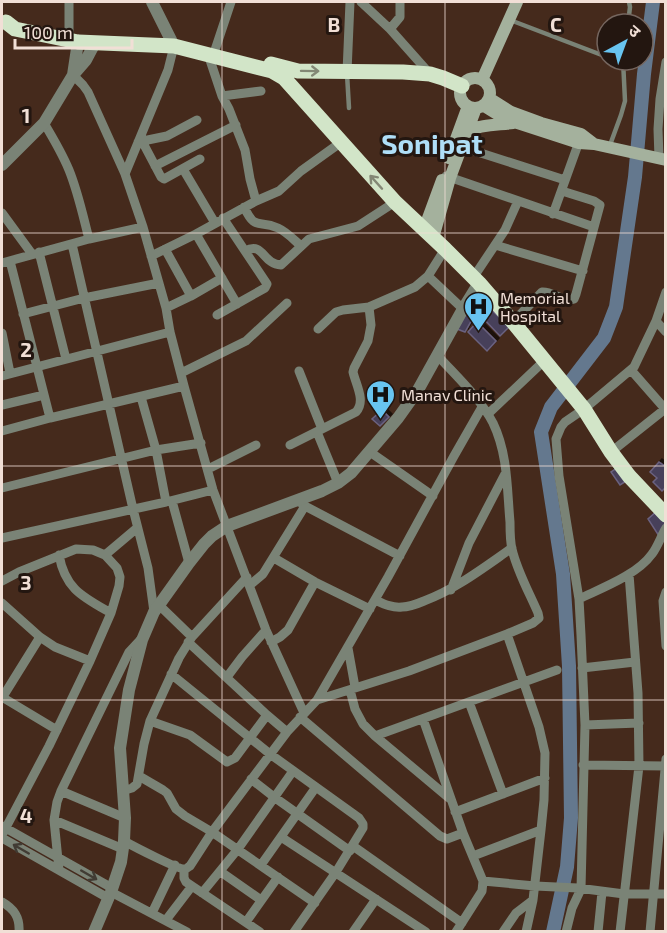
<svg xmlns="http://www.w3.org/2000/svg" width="667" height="933" viewBox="0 0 667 933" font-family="'Exo 2','Noto Sans Devanagari',sans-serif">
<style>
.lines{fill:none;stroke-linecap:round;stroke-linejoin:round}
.river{stroke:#64788e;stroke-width:14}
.building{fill:#473f5a;stroke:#6b6280;stroke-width:1.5;filter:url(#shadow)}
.service{stroke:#7a8376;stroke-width:4.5}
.minor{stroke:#7a8376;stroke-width:9}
.tertiary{stroke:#7a8376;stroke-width:12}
.secondary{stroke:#a4b19d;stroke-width:12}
.trunk{stroke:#d2e5c8;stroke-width:15}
.oneway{stroke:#838875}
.oneway2{stroke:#413c34}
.grid{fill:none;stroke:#f1dfd6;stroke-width:1.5;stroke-opacity:0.55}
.labels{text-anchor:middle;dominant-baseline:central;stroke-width:6;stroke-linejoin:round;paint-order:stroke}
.poi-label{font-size:16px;fill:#f1dfd6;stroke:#231610;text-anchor:start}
.town-label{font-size:28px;font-weight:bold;fill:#afdef7;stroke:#231610}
.grid-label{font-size:20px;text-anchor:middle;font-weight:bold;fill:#f1dfd6;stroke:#231610;stroke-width:6;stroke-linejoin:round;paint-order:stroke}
</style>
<defs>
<filter id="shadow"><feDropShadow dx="3" dy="-3" stdDeviation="0" flood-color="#0009"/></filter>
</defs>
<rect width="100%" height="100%" fill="#452a1c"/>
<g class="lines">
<path class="river" d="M553,932L567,867L571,818L569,666L563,574L541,432L551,407L604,338L616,307L635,177L644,74L653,2"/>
</g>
<path class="building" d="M478,299H481L509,327L500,336L480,315L477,314L474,316L465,332L457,329L471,305Z
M477,322L496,341L487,351L468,332Z
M382,410L389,417L380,426L372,419Z
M659,462L666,467V487L662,491L653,482L657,478L650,472Z
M620,466L628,480L620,485L611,472Z
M657,511L666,522L659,536L648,519Z"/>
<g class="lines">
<path class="service" d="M510,20L607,57
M628,24L630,7L629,2
M347,74L349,108
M610,145L621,115L625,101L623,60"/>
<path class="minor" d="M69,2V33
M361,2L390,29L430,74
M390,29L400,17V2
M215,50L231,2
M208,54L222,96L229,109L245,150L250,179L256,201
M347,72L350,2
M73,75L83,85L88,92L125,174L143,227L166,308L170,332L184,386L213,490L266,630L304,713
M222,96L261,91
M44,123C53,138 62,153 69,170C78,192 83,216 89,239
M142,141L161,177L164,179L200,159
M138,142L167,136L197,120
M462,147L565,180
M659,158L658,129L660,99L666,62
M155,166L236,125
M183,169L215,223
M125,174L168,70L174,46
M446,176L594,227
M244,207C256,232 258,219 278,228C287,232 294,240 301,246
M2,213L32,254
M553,214L580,139
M196,234L237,304
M72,244L133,509L148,568L154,612
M495,245L583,271
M165,249L191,296
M245,251C264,241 262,264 281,265L309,239L358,226L395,202
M39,252L66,359
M151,256L196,234L256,201L279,191L301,171L340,143
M10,261L50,418
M2,263L89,239L143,227
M428,276L463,309
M473,278L505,230L518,201
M166,308L191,296L222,278
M23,314L84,298L159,283
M217,315L265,288L267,284L223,218
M656,321L666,332
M513,322L542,292C553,291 563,303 574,299L576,294L600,205L594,201L562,191
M318,329L336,312L343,310L369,307L415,287L428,276L445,249
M2,333L10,373
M631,370L666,410
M299,371L322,429
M181,373L246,341L287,303
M2,376L170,332
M141,397L156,450L166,502
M2,405L44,395
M488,414L544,361
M2,431L50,418L184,386
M317,432L338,483
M290,445L356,412C366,401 356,385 353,372L354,368L368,341L371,325L369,307
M370,452L433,496
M611,452L665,409
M208,469L256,445
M2,488L156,450L201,443
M297,500L305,506L400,556
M172,501L189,563
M2,538L166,502L213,490
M59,555C65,589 83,597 111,613
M105,555L137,528
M274,558L315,582L370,609
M2,581L19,572L76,549L93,550L105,555L117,568L120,577L119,586L111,613L90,661L49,746L2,835
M250,585L263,574L305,506
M451,590L469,543L506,472
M666,592L663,601L666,646
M579,599C602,588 637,575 652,554C658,546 661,536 666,528
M375,600C384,604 392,608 402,607C409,607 417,604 424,601C456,589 483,568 512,548
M2,603L40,637L55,647L90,661
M159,605L192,637
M507,634L539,727L545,753L544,800L541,830L533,900L526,932
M188,642L267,715L287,732
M271,642L280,637L288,630L315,582
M348,648L355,687
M582,668L635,662
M171,674L270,754L359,818L363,824V828L336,872L294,932
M227,677L242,657L266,630
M350,690L355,709L363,724L375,736L449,798
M2,697L57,730
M2,698L40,637
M317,700L388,577L454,456L482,407
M469,702L503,794
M300,717L440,836L447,839L463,833
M423,719L463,833L483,881L482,891L456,932
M150,721L190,735L227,762L235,758L267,715
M585,725L639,723
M375,736L557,670
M583,765L666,766
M139,776L163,790L167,793L176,809L185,816L212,832L315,903
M251,779L274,797L350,851
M61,791L125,818
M122,791L132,788L137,784L144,744L150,721L179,658L192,637L247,577
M455,812L545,778
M54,820L123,849
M2,826L112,888
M281,837L426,932
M2,838L108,898
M124,841C133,846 179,870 185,869C187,869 188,867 190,866L212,832L287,732L317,700L409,671L507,634L533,623L539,618L538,613C529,592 517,571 512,549C510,541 510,531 510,522C507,489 508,454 493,423C480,398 457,377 438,356
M353,846L462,923
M473,856L541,830
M261,865L316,787
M184,869V878L186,882L260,932
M59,870L54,820L57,802L61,791L129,652L143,637
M221,872L261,900
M483,881L535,886L578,888L624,894H666
M111,892L187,932
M202,893L238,849L293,771
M2,902C14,909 20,917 19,932
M152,913L175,865
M166,920L192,886
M246,922L278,877
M353,932L376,899
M503,932L516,913L533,900
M566,932L572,908L581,889L585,725L581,635L579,599L559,476L556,439L561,427L565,422L584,409L634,367L656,321L666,292
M598,932L602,892
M620,932L639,766L638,693L629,574
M650,932L666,759"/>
<path class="tertiary" d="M152,2L174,46
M73,75L78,42
M2,165L44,123L73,75L86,60L95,43
M94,932L111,892L121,862L124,841L125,818L120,748L129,690L142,640L154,612L189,563L204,544L212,536L227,526L322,491L338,483L351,473L398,418L418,390L463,309L479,283"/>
<path class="secondary" d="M460 93a15 15 0 1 1 30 0a15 15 0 1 1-30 0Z
M482,80L517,2
M489,98L511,112L541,123L581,134L594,144
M484,106L505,119L579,143L594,144L666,160
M468,131C481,124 499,125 513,123
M449,158L468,106
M424,229L442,180
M433,238L450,178L476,108"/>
<path class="trunk" d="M6,22L15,29L78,42L174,46L272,71L284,78L395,202L445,249L479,283L513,322L584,409L611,452L629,476L666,515
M271,64L298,71L403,72L430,74L443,78L462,86"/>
</g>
<defs><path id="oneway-shaft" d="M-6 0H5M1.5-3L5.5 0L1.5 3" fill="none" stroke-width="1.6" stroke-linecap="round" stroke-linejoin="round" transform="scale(1.5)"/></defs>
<g class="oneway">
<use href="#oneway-shaft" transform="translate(310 71) rotate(1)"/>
<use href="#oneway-shaft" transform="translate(376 182) rotate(-132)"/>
</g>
<g class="oneway2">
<use href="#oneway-shaft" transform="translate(21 849) rotate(-150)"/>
<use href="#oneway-shaft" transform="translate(89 875) rotate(30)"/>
</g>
<path class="grid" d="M222,2V932M445,2V932M2,233H666M2,466H666M2,700H666"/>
<defs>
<symbol id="hospital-pin" viewBox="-11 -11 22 30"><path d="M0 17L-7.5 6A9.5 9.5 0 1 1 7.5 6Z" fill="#68c4f0" stroke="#231610"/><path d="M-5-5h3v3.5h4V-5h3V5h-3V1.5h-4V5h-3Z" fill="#111"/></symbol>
</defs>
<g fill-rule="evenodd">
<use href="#hospital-pin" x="462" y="290" width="33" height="45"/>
<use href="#hospital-pin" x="364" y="378" width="33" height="45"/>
</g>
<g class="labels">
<g class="poi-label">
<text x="500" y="297">Memorial<tspan x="500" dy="18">Hospital</tspan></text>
<text x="401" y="394">Manav Clinic</text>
</g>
<g class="town-label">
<text x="432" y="143">Sonipat</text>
</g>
</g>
<g class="grid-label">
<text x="334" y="32">B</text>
<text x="556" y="32">C</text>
<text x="26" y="123">1</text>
<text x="26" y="357">2</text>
<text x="26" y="590">3</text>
<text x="26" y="823">4</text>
</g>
<rect width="667" height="933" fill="none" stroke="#f1dfd6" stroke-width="6"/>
<g transform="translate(625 42) rotate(41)"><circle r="28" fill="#231610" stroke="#75665f" stroke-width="1.5"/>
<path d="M0-4.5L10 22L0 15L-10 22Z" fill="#68c4f0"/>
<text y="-9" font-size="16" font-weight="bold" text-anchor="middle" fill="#f1dfd6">उ</text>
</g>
<path d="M15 39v9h117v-9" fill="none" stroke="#f1dfd6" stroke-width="3"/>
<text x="24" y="39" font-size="18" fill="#f1dfd6" stroke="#231610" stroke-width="4.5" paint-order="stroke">100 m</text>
</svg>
